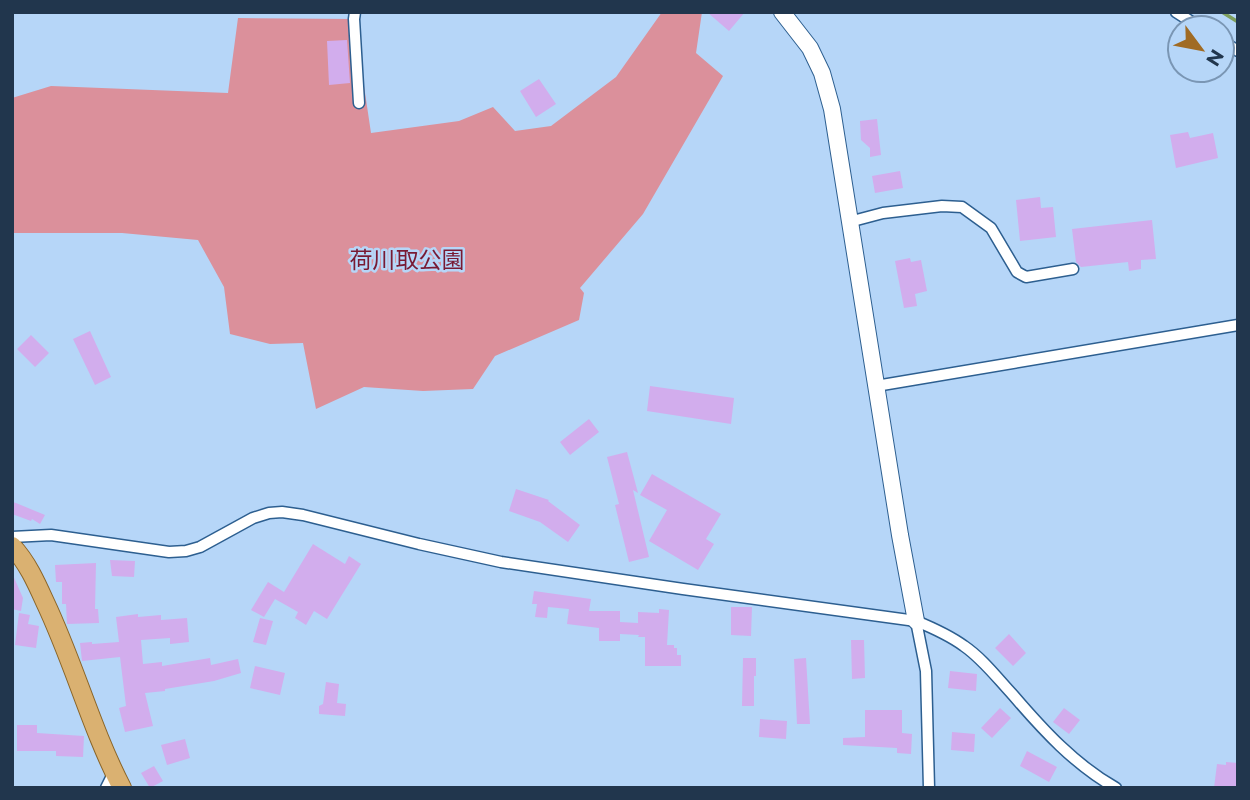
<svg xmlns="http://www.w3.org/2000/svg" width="1250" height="800" viewBox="0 0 1250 800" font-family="Montserrat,'Noto Sans JP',sans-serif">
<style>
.green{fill:#db909b}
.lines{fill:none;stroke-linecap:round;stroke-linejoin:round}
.stream{stroke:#7e9f5d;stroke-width:3.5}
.building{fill:#d2aded}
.street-casing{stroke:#2d5f90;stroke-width:13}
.secondary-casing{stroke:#2d5f90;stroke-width:18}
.primary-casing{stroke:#896427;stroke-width:20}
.street{stroke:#fff;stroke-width:10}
.secondary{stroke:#fff;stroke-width:16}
.primary{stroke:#dab171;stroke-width:18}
.labels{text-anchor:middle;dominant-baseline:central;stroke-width:5;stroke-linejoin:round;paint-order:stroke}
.park-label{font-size:23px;fill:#781a33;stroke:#b6d6f8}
</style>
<rect width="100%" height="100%" fill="#b6d6f8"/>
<path class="green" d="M662,12H702L696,53L723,76L643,214L580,288L584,293L579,320L495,356L473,389L423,391L364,387L316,409L303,343L270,344L230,334L224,287L198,240L122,233H12V98L51,86L228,93L238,18L354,19L371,133L459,121L493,107L515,131L551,126L616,77Z"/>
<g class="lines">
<path class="stream" d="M1222,12L1238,22"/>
</g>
<path class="building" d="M707,12H745L729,31Z
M347,40L350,83L329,85L327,41Z
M539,79L556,104L536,117L520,91Z
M877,119L881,155L870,157V148L861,140L860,121Z
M1188,132L1190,138L1213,133L1218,158L1176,168L1170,135Z
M900,171L903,188L875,193L872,176Z
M1040,197L1041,208L1053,207L1056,237L1020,241L1016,200Z
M1152,220L1156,259L1141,260V269L1129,271L1128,262L1081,267L1076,262L1072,229Z
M910,258L911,262L921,260L927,291L915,294L917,306L904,308L895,261Z
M90,331L111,377L95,385L73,339Z
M31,335L49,353L35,367L17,349Z
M650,386L734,398L731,424L647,411Z
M589,419L599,432L570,455L560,442Z
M627,452L638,493L633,490L649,557L629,562L615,505L619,504L607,457Z
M652,474L721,514L706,539L714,544L698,570L649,541L667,510L640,495Z
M516,489L549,500L548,501L580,525L568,542L540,522L509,511Z
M12,502L16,503L45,515L40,524L32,519L31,521L12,514Z
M313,544L345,564L349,556L361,564L327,619L314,611L306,625L295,618L298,612L275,599L264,617L251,610L268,582L284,592Z
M110,560L135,561L134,577L112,576Z
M96,563L95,609H98L99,623L67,624L66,604H62V582H56L55,565Z
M12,573L23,598L21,611L12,609Z
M534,591L591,599L589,611H620V622L638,623V612L659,613V609L669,610L667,645H674V648H677V655H681V666H645V637H638L639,635L620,634V641H599V628L567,624L569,609L548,607L547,618L535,617L537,604H532Z
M731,607H752L751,636L731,635Z
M19,613L30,615L28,624L39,626L36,648L15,645Z
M138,614V617L161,615V620L187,618L189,642L170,644V638L141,640L143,664L162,662V666L210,658L211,665L238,659L241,673L214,681L165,689V691L145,693L153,726L125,732L119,708L126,706L120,657L82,661L80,643L92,642V644L119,642L116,617Z
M260,618L273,621L266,645L253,642Z
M1009,634L1026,653L1013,666L995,648Z
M851,640H864L865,678L852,679Z
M743,658H756V676H754V706H742Z
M806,658L810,724H797L794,659Z
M255,666L285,673L280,695L250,688Z
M950,671L977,674L976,691L948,688Z
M326,682L339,684L337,703L346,704L345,716L319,714V706L323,704Z
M1000,708L1011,718L992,738L981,728Z
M1064,708L1080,720L1069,734L1053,722Z
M865,710H902V733L912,734L911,754L897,753V748L843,745V738L865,737Z
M760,719L787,721L786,739L759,737Z
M17,725H37V733L84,736L83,757L56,756V751H17Z
M952,732L975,734L974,752L951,750Z
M185,739L190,758L167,765L161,745Z
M1027,751L1057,767L1049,782L1020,766Z
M1226,762L1238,763L1236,788H1214L1217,764L1226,765Z
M154,766L163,781L150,788L141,773Z"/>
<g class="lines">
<defs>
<path id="street" d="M355,12L354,19L359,103
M1176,12L1201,28
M1222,41L1238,51
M849,222L883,213L942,206L962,207L991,228L1017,272L1026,277L1073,269
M876,386L1238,325
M12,537L51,535L169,552L186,551L200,547L253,518L269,513L282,512L303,515L419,544L501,562L683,589L916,621C933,628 949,635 964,646C983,659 997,678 1013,695C1043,730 1075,765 1116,788
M916,621L926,671L929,788
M106,788L114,772"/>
<path id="secondary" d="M782,12L810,48L822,73L832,109L900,535L916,621"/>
<path id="primary" d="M12,546C27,562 36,582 45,602C74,663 91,728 122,788"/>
</defs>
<use href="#street" class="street-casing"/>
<use href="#secondary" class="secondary-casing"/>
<use href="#primary" class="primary-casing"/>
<use href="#street" class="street"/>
<use href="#secondary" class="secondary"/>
<use href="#primary" class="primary"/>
</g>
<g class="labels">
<g class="park-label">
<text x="407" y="260">荷川取公園</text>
</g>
</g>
<rect width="1250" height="800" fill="none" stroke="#21364d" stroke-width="28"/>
<g transform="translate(1201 49) rotate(122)"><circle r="33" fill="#b6d6f8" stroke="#7a96b4" stroke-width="2"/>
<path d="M0-5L12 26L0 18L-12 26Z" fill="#a06b24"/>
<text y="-10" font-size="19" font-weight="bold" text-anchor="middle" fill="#21364d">N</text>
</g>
</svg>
